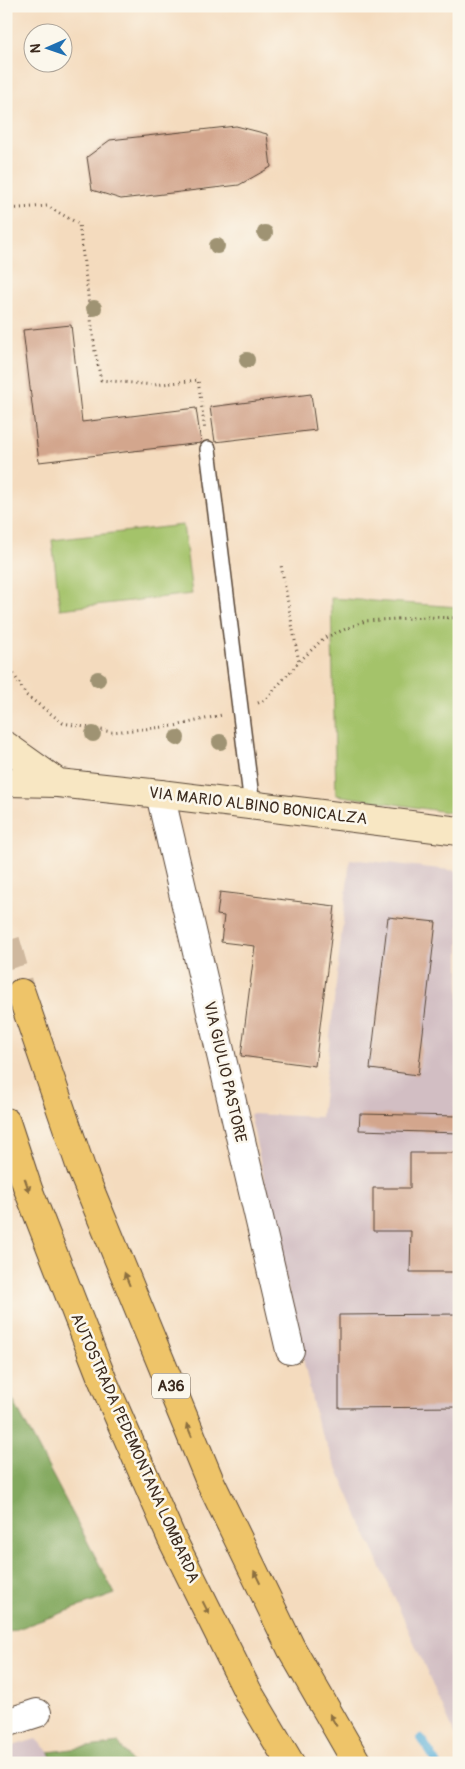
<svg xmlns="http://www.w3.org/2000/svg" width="465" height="1769" viewBox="0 0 465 1769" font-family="Pangolin,sans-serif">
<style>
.industrial{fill:#d2bec3}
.green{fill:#a4c36b;stroke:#707644}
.forest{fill:#83a95f;stroke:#5f6a3e}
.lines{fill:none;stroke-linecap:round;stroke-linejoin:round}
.stream{stroke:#5db1d9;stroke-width:8}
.building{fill:#d3a68d}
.highway-tunnel{stroke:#cfb89e;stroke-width:28;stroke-dasharray:28 14;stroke-linecap:butt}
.lane-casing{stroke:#574536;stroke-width:18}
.street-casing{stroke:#574536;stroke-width:30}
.secondary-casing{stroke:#574536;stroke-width:30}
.highway-casing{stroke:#574536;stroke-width:30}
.path{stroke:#574536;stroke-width:3;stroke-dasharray:1 4;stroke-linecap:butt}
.lane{stroke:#fff;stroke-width:15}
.street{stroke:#fff;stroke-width:28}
.secondary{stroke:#f8e7c3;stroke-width:28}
.highway{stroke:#eec469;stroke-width:28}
.tree{fill:#9f9373}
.oneway{fill:#8c6f40}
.labels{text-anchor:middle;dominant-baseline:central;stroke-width:5;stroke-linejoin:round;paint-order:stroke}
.shield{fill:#fbf7ec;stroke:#75685c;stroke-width:1}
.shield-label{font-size:15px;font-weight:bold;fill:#3b2a1e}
.street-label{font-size:16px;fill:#3b2a1e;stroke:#fbf7ec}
</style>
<rect width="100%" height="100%" fill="#fbf7ec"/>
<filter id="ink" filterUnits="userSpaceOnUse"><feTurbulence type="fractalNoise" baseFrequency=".02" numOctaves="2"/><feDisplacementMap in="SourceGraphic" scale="10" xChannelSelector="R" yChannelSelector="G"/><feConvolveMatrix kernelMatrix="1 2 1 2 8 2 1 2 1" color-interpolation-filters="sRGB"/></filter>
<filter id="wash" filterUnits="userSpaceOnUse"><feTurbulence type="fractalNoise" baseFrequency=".0096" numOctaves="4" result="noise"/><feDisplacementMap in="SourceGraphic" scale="20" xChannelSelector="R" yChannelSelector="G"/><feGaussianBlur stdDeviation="1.12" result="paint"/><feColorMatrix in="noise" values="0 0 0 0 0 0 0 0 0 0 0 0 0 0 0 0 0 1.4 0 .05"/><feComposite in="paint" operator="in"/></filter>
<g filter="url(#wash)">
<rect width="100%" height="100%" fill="#f4dbbe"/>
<path class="industrial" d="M350,859L459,871V1744L317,1423L250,1114L321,1117Z
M36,1739L49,1752L53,1763H6V1748Z"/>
<path class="green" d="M183,525L192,594L60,609L52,540Z
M331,598L459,607V814L336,795Z"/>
<path class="forest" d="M6,1387L115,1594L6,1633Z
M119,1743L132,1763H53L49,1752Z"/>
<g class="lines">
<path class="stream" d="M421,1738L437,1763"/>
</g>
<g id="blocks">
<path class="building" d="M236,126L267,134L271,167L239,185L121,199L92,190L87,157L110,140Z
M71,325L82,422L196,408L201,443L39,462L23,330Z
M311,394L316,430L215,442L210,407Z
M220,892L335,906L315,1066L241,1056L255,946L221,942L224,916L217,915Z
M388,917L436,922L418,1075L370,1069Z
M360,1114L459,1116V1133L359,1130Z
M410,1153H459V1272H410L411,1231H373V1188H410Z
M459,1314V1407L339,1408V1315Z"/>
</g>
</g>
<g filter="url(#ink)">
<use href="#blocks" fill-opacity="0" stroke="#574536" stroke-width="1"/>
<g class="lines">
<path class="highway-tunnel" d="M6,941L21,993"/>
<defs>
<path id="lane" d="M208,449L252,805"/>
<path id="street" d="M160,794L290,1350
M6,1723L37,1713"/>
<path id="secondary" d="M6,746L58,783
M6,782L58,783L160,794L459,831"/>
<path id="highway" d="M21,993L81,1168L209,1479L291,1648L357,1763
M6,1122L28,1189L103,1381L171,1537L248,1692L290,1763"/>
</defs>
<use href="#lane" class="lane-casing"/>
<use href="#street" class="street-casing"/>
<use href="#secondary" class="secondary-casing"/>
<use href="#highway" class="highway-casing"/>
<path class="path" d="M6,209L47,206L79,224L95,351L101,380L154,385L198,380L205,431
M6,661L26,695L63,723L112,732L175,726L222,715
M300,661L324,638L365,621L426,617L459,618
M258,703L265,700L299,662L281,565"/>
<use href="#lane" class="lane"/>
<use href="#street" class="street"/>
<use href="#secondary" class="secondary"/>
<use href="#highway" class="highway"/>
</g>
<g class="tree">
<circle cx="265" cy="233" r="8"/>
<circle cx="217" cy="246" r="8"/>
<circle cx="94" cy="308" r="8"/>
<circle cx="247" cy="360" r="8"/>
<circle cx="98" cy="679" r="8"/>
<circle cx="93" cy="734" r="8"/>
<circle cx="177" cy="738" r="8"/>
<circle cx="220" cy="742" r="8"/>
</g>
<defs><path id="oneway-solid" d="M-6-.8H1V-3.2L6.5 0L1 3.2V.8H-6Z" transform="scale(1.25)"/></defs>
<g class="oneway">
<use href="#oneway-solid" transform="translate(27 1185) rotate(71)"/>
<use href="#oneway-solid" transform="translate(127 1279) rotate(-112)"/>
<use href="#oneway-solid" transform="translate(189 1430) rotate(-112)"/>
<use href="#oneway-solid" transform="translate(257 1577) rotate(-116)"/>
<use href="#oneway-solid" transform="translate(206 1608) rotate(63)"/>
<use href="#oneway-solid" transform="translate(333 1720) rotate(-120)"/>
</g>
</g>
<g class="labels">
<rect class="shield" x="152" y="1373.5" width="38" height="25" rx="4"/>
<g class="shield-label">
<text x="171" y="1386">A36</text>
</g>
<g class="street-label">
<text transform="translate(258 806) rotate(7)">VIA MARIO ALBINO BONICALZA</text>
<text transform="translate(225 1072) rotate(77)">VIA GIULIO PASTORE</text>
<text transform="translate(135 1448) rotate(66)">AUTOSTRADA PEDEMONTANA LOMBARDA</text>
</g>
</g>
<rect width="465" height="1769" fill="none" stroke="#fbf7ec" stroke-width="25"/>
<g transform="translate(48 48) rotate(268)"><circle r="24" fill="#fbf7ec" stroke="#aea59a"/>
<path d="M0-4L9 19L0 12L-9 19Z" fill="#1f6fb2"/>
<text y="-8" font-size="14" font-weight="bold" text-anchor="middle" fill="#3b2a1e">N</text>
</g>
</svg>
